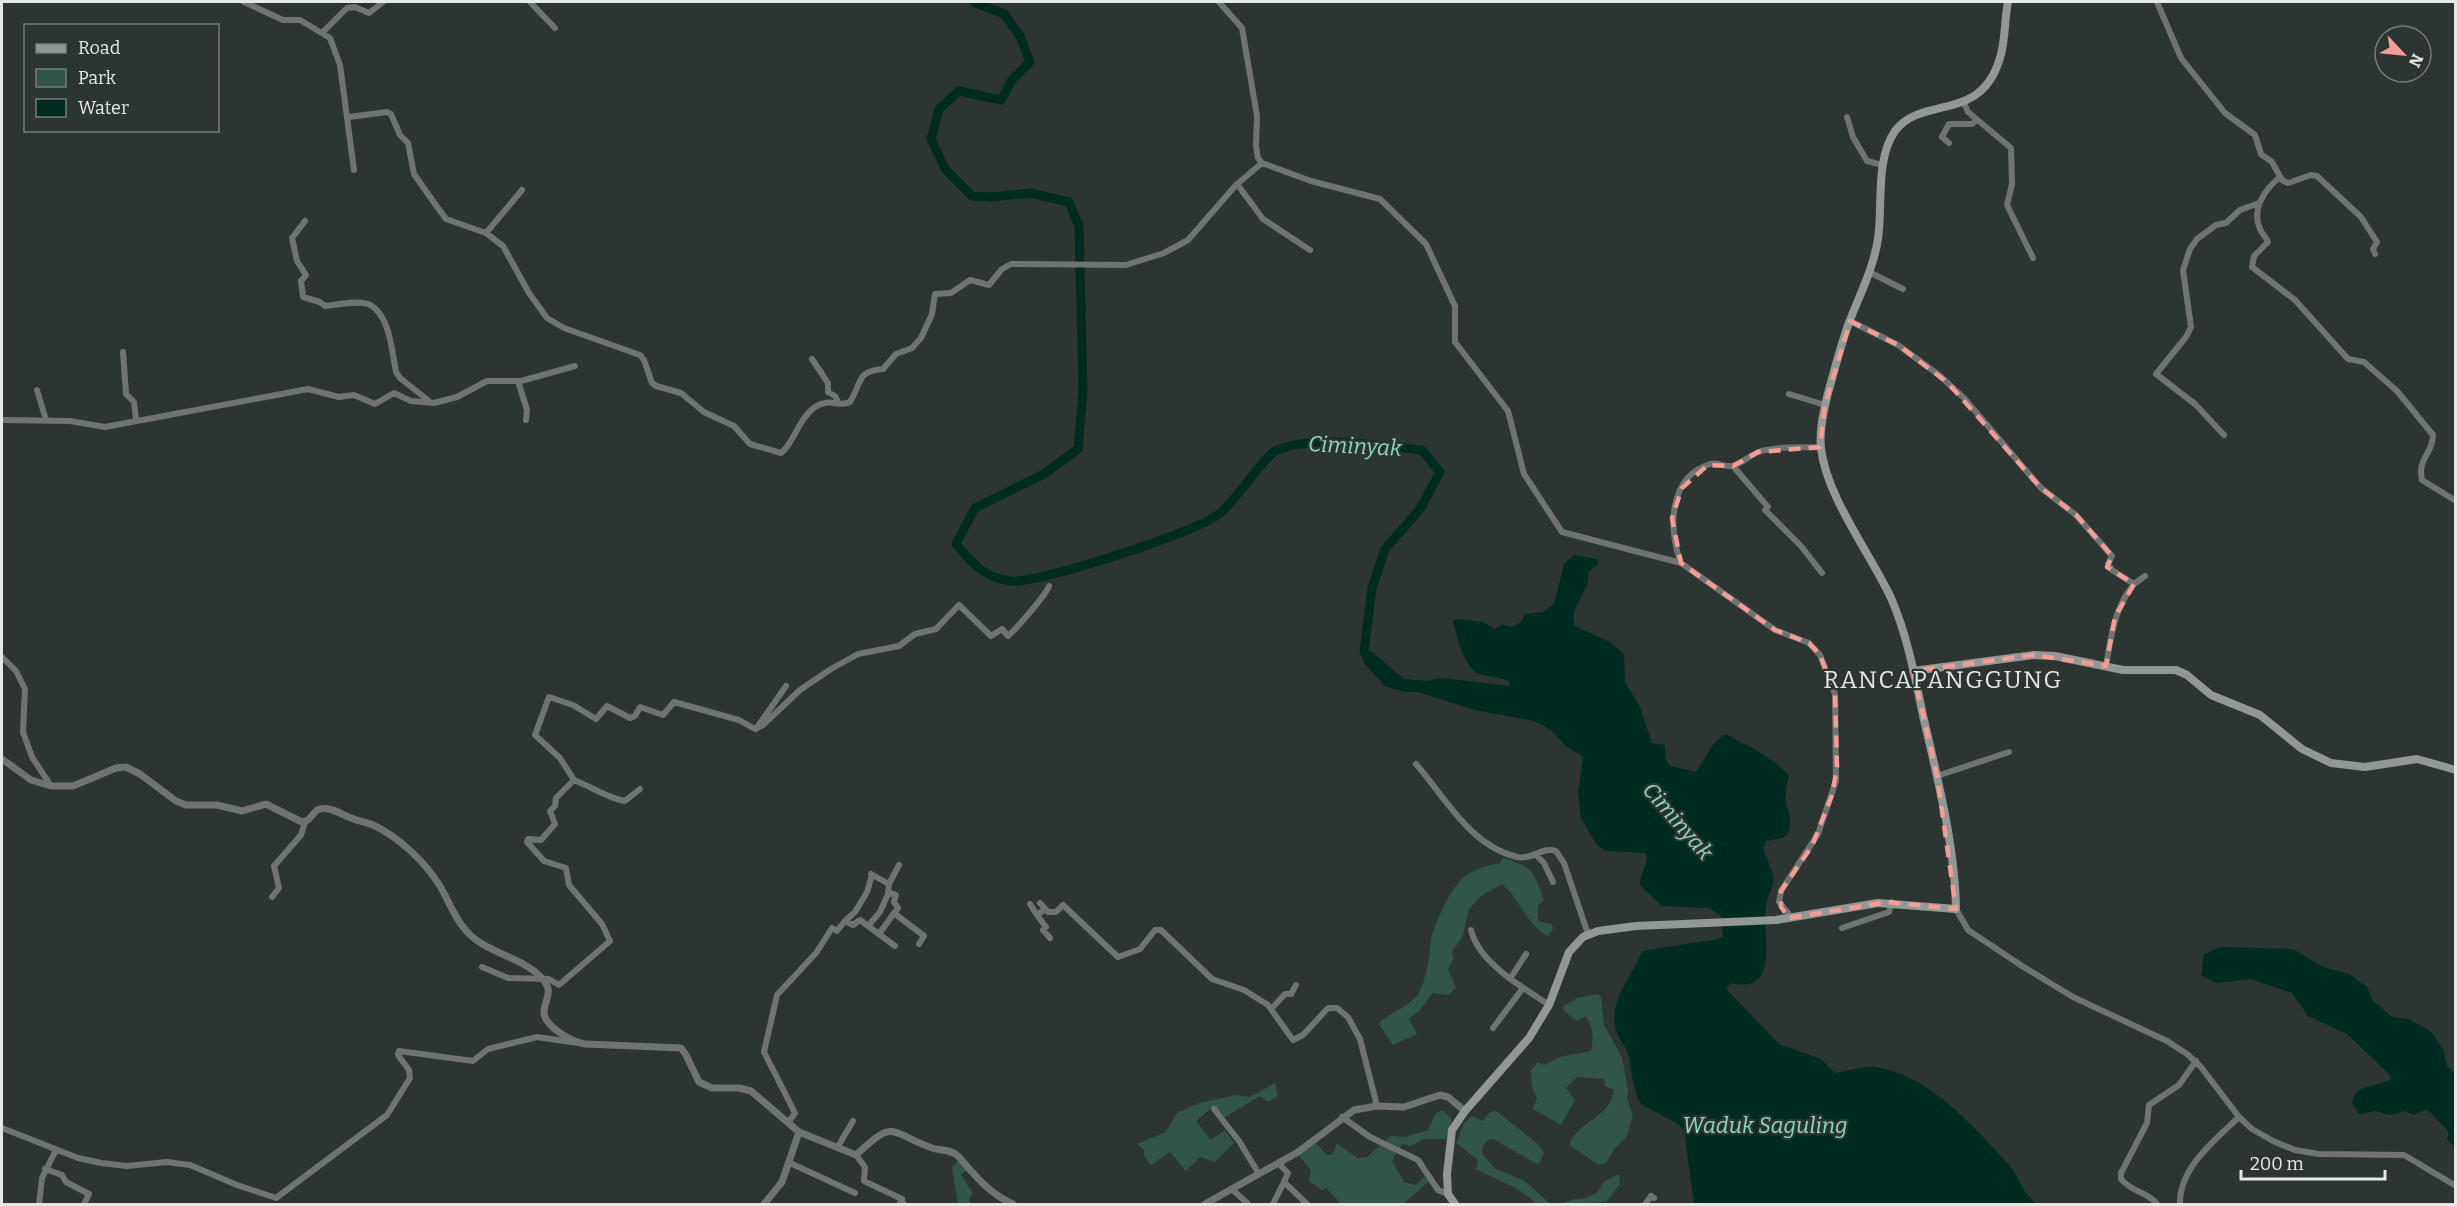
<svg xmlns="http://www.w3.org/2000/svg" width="2457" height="1206" viewBox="0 0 2457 1206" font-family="Bitter,serif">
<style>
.green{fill:#31554a}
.water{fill:#002b21}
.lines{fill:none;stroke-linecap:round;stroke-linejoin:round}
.river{stroke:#002b21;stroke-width:9}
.minor{stroke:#6f7472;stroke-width:6}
.tertiary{stroke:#6f7472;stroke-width:7}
.secondary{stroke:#919895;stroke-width:8}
.marked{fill:none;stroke:#f59c96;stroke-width:4.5;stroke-dasharray:12 8;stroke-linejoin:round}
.labels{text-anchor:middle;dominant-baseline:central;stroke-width:4.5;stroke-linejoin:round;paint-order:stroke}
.water-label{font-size:22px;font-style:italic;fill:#8dd8c0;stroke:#2d3532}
.quarter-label{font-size:24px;letter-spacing:1.5px;fill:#e3e9e7;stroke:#2d3532}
</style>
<rect width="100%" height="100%" fill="#2d3532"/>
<path class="green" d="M1503,858C1535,868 1532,870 1544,900L1538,906V921L1552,924L1553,929L1548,936C1527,926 1520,899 1502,884L1482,895L1469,909L1463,935L1452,952L1454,959L1448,969L1456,988L1448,995L1433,993L1419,1011L1409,1019L1417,1034L1393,1045L1379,1024C1384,1015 1410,1007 1418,994C1427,979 1429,957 1431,940C1433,927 1451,888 1462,879C1472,869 1487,866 1500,863Z
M1598,994L1601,997L1604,1025L1622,1057L1628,1090L1627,1099L1633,1116L1626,1138L1616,1147L1606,1163L1599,1165L1569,1145C1578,1120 1610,1119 1614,1090L1605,1086L1604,1079L1577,1077L1566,1088L1575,1100L1561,1125L1533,1109L1537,1098L1532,1087L1531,1070L1538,1062L1544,1065L1560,1057L1591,1051C1594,1037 1593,1028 1586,1016L1577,1021L1564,1011L1563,1007L1577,998Z
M1275,1083L1278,1096L1268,1102L1260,1096L1225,1117L1214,1106L1196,1121L1211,1140L1225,1130L1234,1143L1215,1162L1200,1157L1186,1171L1170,1152L1151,1165L1144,1156V1150L1137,1144L1166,1132L1177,1113L1199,1103L1236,1095L1250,1097Z
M1443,1110L1452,1119L1445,1139H1423L1411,1146L1402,1144L1392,1161L1404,1182L1416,1185L1424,1177L1429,1181L1403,1204H1341L1326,1188L1322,1190L1309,1181L1311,1170L1299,1156L1316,1143L1327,1155L1333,1154L1337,1144L1358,1158L1367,1157L1391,1136L1405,1137L1428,1130L1436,1113Z
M1496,1111L1538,1144L1544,1153L1539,1164L1535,1163L1493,1139L1488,1140L1483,1146L1482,1154L1496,1169L1525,1181L1550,1204H1536C1521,1187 1496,1180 1476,1169L1478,1160L1456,1143L1464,1123L1472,1116L1483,1121L1490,1112Z
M958,1161L967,1170L961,1174L973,1194L969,1199L971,1204H958L952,1167Z
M1619,1174L1620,1185C1613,1190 1612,1198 1606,1202L1563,1204C1576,1195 1595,1204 1603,1182Z"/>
<path class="water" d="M1574,555L1597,559L1598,564L1588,572C1591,592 1568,606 1575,626L1610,642L1624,654L1625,682L1640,707L1652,743L1665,745V758L1670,766L1696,772L1714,743L1725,734C1747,745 1772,757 1789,776L1785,797L1790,818L1789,832L1783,838L1766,841L1763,849C1766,858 1771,866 1773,875C1775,887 1767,895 1766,907C1761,934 1782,995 1731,983L1726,989L1779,1044L1821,1059L1835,1073C1848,1071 1864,1066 1876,1067C1929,1075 1974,1127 2008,1164C2020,1177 2023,1196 2038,1204H1694L1684,1130L1678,1124L1641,1104C1632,1087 1632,1072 1628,1054C1626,1045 1616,1038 1615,1025C1611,996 1633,977 1641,953L1647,950L1718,939L1723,937L1721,916L1709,908L1662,906L1640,885C1639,873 1650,864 1646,853L1606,851L1597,845L1581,818L1578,793L1583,757L1567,747L1551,730L1534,721L1475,710L1418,692H1404L1385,686L1364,663L1363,650L1372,652L1404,679L1427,681L1441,678L1509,686L1510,682C1501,677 1491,677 1482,675C1463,669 1458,638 1453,622L1456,619L1483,622L1495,629L1502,625L1512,627L1521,622L1525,614L1543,612L1554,604L1564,564Z
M2221,947L2293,949L2323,967L2349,974L2367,987L2373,1001L2392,1017L2409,1019L2431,1032L2443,1049L2447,1066L2455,1074V1148L2447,1139L2449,1132L2427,1109L2413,1115L2405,1111L2389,1115L2376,1111L2359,1114L2352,1103L2354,1095C2363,1084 2380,1086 2391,1079L2390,1075L2347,1034L2308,1016L2292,993L2251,979L2216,983L2201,975L2204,954Z"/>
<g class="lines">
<path class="river" d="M974,2L1004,14L1020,36L1030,62L1012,80L1001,100L959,91L939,109L931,139L945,169L972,196L992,197L1030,193L1069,202L1079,226L1083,391L1078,449L1044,474L975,508L956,544C972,563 984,578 1011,581C1037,584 1197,532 1219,514C1235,502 1264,456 1277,450C1317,434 1378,446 1422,450L1440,472L1420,509L1385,549L1372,588L1364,652L1368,659"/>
<path class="minor" d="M244,2L283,20H300L330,38L340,65L354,170
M530,2L555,28
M1219,2L1242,28L1257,116L1256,146L1258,158L1262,163L1311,181L1380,199L1426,244L1455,306V342L1508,411L1524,474L1562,532L1681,563L1775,630L1809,643L1820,655L1835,694L1836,781L1818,834L1781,891L1779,902L1788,913L1789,918
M2157,2L2181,58L2225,113L2255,135L2261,154L2272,162L2282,180L2288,183L2311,175L2317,176L2361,217L2377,242L2373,249L2375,254
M323,32L347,8L355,7L369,13L383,2
M1964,103L1968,112L2011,148L2012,184L2007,205L2033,258
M349,117L387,112L391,114L400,135L408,143L414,174L435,204L446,219L486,233L503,246L529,293L547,318L564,328L640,355L644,360L652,383L656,386L681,393L704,412L734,426L750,444L781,453C793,445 798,419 815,407C830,397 839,408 850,402C862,383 856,371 883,369L896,354L912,348L921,338L932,314L935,294L951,293L970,280L989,285L1002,269L1011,264L1126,265L1164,253L1188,240L1236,185L1262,163
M1847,117L1853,137L1867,161L1883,165
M1949,143L1942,137L1949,124H1972L1977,120
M2280,177C2265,189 2251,209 2260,229C2262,234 2266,237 2268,242L2254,256L2252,267L2295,300L2348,359L2364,362L2397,391L2433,435C2433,454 2417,458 2422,480L2456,501
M1237,184L1263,219L1310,250
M305,221L292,238L297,261L306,275L301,281L303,297L320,302L325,306C337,305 357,300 368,304C390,313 392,352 396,372L400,378L429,401
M486,233L522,190
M1871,273L1903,289
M1850,321L1898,345L1939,375L1964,398L2041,488L2076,515L2112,556L2108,564L2112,570L2134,584C2114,608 2111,637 2106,666
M123,352L126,394L134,402L136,419
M812,359L828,383V392L835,396L838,402
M518,381L527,410L526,420
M37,390L46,420
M1789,394L1825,405
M2,420L70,421L105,427L308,389L339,397L354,395L375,404L394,393L411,401L434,403L457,397L487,381H521L575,366
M2224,435L2195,404L2156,374L2186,337L2191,327L2183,270L2190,249L2197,239L2216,225L2226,223L2240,210L2259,203
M1733,466L1768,507L1765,510L1801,546L1822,573
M1681,563C1668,530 1668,477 1710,464C1718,462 1724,467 1732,466C1742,464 1751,454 1761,451C1780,446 1801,448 1821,447
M2134,584L2145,576
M2,657L16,671L25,689L23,732L32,757L51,786
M756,729L786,686
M1416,764C1445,797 1470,846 1517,857C1534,860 1542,846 1556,851L1564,863L1588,934
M1937,776L2009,752
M574,780C592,787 607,798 625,801L640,789
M1536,855L1544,863L1553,882
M871,874L889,884L888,892L896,895L894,902L898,908L894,914
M889,884L899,865
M272,897L279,888L274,866L301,835L305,822
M1040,903L1048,912H1056L1063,905L1118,957L1140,949L1155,930H1161L1212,979L1244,990L1268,1005L1293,1040L1303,1035L1328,1008H1337L1348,1017L1360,1039L1377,1106
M1030,904L1037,915
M1045,909L1037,915L1046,927L1043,930L1050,938
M1956,909L1968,930L2022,966L2073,997L2167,1041L2187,1054L2201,1067L2239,1117L2252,1129L2273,1141L2295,1150L2318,1154L2404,1155L2456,1186
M845,921L855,912L867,892L872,875
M868,926L880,912L889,892
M1842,928L1889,912L1892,902
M1471,930C1476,951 1494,966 1510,979
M879,934L894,913L924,936L919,944
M1526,954L1510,979L1549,1005
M482,967L508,978L549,979L559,985L610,941L602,924L569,885L566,868L544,861L527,842L528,839L541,840L555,824L550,811L555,806L556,798L574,780L560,758L535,735L549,697L573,705L596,719L607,706L630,718L635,716L640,707L663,715L674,702L739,720L755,729L763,725L800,690L831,669L858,654L899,646L915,634L936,629L959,605L991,636L1002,629L1008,636C1016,629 1046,595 1049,586
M1271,1009L1285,994H1291L1296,985
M1493,1028L1523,988
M1214,1109L1239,1141L1259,1174
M1342,1117L1370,1137L1418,1160L1438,1190L1448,1194
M788,1123L795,1113L764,1052L777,995L816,953L832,928L837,931L845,921L853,925L860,920L895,946
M2,1128L78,1158L101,1163L127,1166L167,1162L190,1165L237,1185L276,1198L387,1115L410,1078L409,1070L398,1055L399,1051L473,1061L488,1049L537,1037L578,1043
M837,1148L853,1121
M856,1155L865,1167L864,1181L902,1199L900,1203L904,1204
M790,1163L855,1193
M1278,1163L1288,1173L1284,1182L1307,1204
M45,1169L62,1175L66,1182L89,1194L84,1204
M1233,1190L1248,1204
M39,1204L42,1178L56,1150
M1273,1204L1284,1182
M1645,1204L1651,1196L1654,1198
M2157,1204C2148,1192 2131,1192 2121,1179V1173L2147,1123L2149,1105L2179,1085L2196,1061
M2180,1204C2179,1168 2215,1140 2239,1117"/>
<path class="tertiary" d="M2,759L31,780L51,786H73L116,768L126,767L140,774L176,801L186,805H217L242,811L266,804L302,822L308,820L317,810C329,805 340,814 351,818C358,821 366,822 373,825C399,837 425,862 440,886C450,903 458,927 475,939C495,955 529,960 545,982C553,993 544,1001 544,1012C544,1027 573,1042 585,1044L681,1048L686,1055L699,1082L712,1088H739L751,1091L799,1132L856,1155C895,1119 887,1131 932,1148C940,1151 952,1149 958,1156C975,1175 989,1194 1013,1204
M764,1204L782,1182L799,1132
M1205,1204L1298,1152L1354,1110L1377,1106L1404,1107L1440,1095L1448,1097L1465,1111"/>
<path class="secondary" d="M1913,671L2034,655L2055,656L2123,670H2176L2187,675L2211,695L2260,715L2302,749L2331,763L2365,767L2417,759L2456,770
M1455,1204L1448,1194L1447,1174L1452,1130L1465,1111L1529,1038L1549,1005L1569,952L1583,937L1598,931L1636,926L1776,920L1878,903L1956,909C1955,847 1938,780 1924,720C1915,678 1908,637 1891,598C1870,553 1826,496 1821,448C1819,430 1824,410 1828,393C1835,369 1841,343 1850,320C1861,292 1873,269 1878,239C1883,205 1875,160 1895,131C1922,95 1979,123 1999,61C2006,42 2004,21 2008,2"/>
</g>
<path class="marked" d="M1850,321L1898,345L1948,383L2041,488L2076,515L2106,549L2112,556L2107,567L2134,584L2115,617L2106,666L2034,655L1913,671L1937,776L1956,909L1887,902L1789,918L1781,907V891L1812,846L1832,795L1837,767L1835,694L1820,655L1809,643L1775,630L1681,563L1672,518L1682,488L1708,465L1733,466L1758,452L1820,447L1825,405Z"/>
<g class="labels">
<g class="water-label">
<text transform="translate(1355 446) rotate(3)">Ciminyak</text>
<text transform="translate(1678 821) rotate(49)">Ciminyak</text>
<text x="1765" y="1125">Waduk Saguling</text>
</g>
<g class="quarter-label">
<text x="1943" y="680">RANCAPANGGUNG</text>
</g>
</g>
<rect width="2457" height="1206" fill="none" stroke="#e3e9e7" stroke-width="6"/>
<rect x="24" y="24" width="195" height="108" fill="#2d3532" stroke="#767d7a" stroke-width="1.5"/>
<rect x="36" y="44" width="30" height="9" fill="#919895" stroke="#767d7a" stroke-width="1.5"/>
<text x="78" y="54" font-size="18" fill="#e3e9e7">Road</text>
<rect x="36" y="69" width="30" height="18" fill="#31554a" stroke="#767d7a" stroke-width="1.5"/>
<text x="78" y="84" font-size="18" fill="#e3e9e7">Park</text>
<rect x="36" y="99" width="30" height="18" fill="#002b21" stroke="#767d7a" stroke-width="1.5"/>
<text x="78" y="114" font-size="18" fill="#e3e9e7">Water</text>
<g transform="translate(2403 54) rotate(116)"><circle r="28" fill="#2d3532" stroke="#767d7a" stroke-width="1.5"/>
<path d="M0-4.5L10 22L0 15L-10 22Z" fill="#f59c96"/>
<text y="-9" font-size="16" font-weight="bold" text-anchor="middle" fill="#e3e9e7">N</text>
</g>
<path d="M2241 1170v9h144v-9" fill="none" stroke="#e3e9e7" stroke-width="3"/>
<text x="2250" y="1170" font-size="18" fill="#e3e9e7" stroke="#2d3532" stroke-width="4.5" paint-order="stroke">200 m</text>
</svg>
